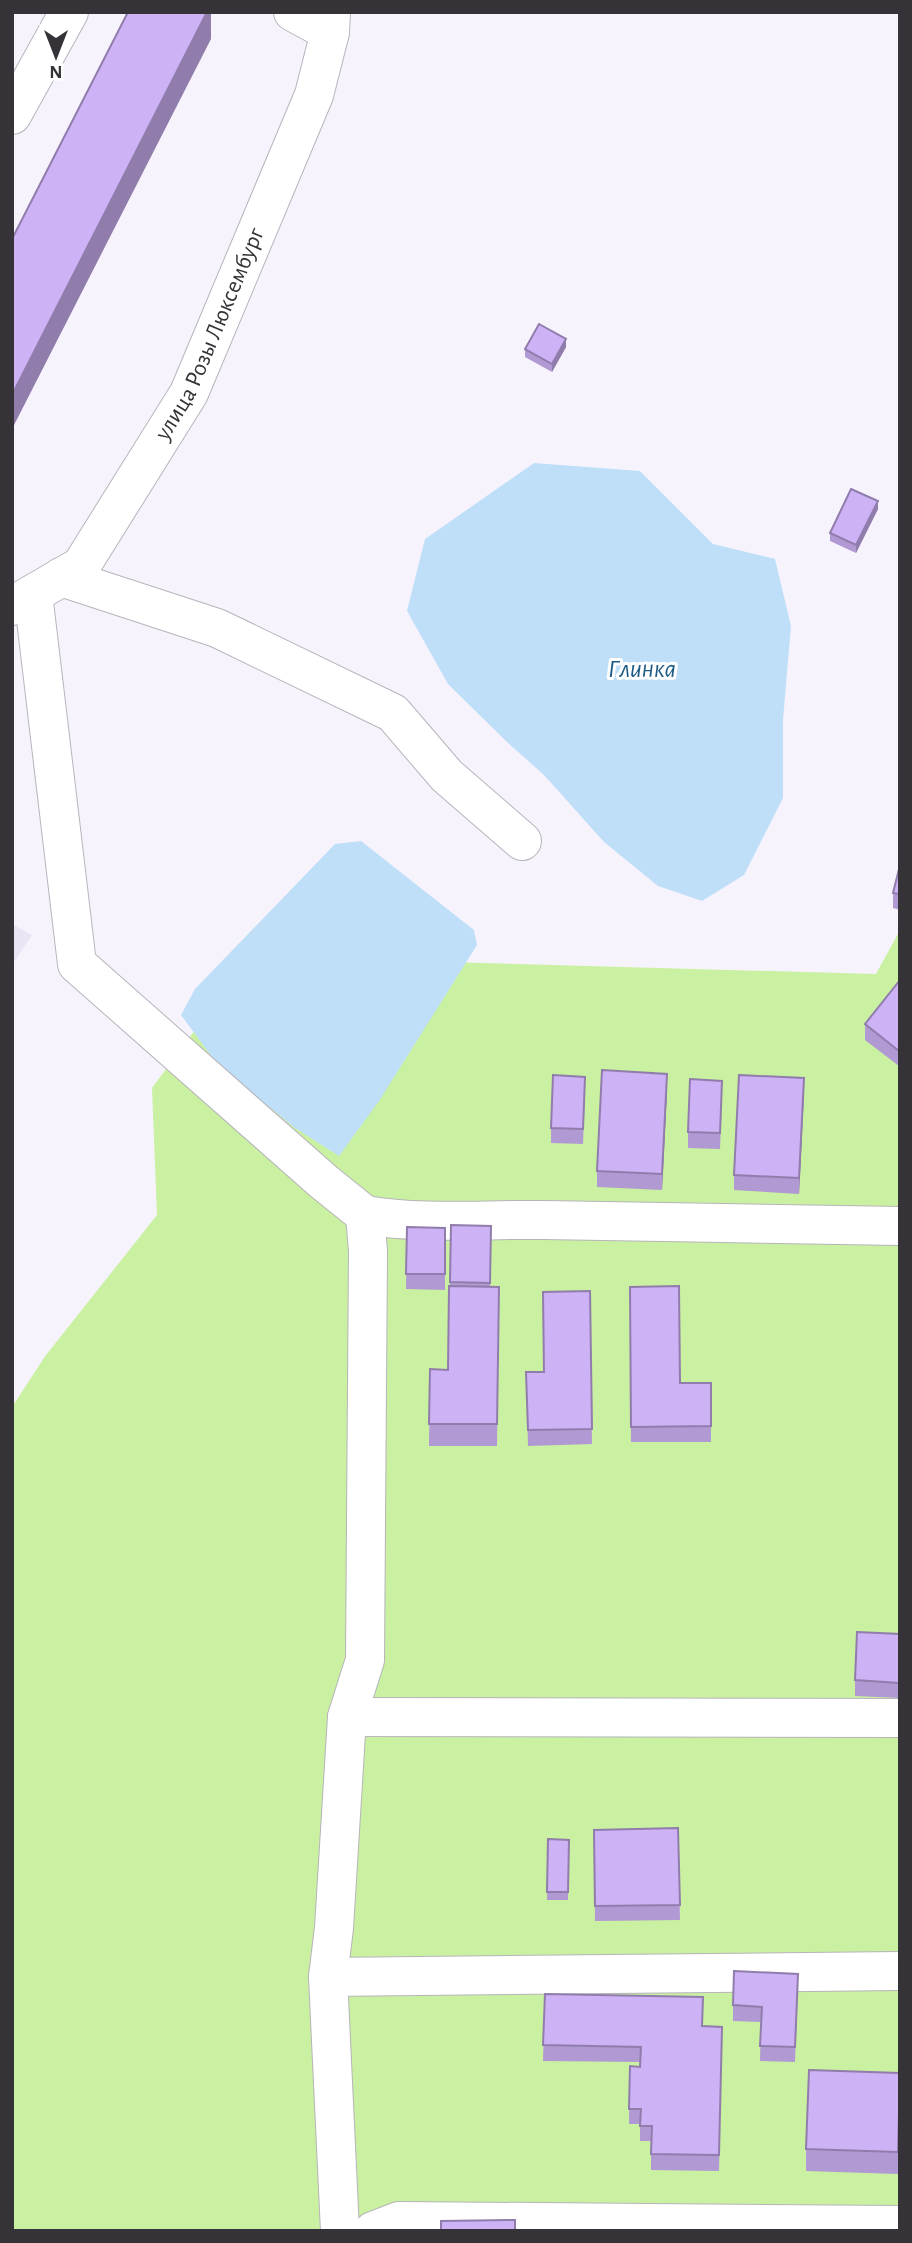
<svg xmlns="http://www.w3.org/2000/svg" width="912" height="2243" viewBox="0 0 912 2243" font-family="'Alegreya Sans',sans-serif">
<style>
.built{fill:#eae4f4}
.green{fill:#caf0a1}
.water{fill:#bfdff9}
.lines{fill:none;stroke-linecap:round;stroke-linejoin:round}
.minor-casing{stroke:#b7b4bc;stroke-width:40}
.minor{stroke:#fff;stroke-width:38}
.wall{fill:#b199d4}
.shaded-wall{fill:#907dac}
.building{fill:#ceb2f6;stroke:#907dac;stroke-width:2}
.labels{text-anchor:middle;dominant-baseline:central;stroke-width:6;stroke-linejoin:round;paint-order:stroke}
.street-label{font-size:24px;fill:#353337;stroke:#fff}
.water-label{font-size:26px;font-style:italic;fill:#1c5a84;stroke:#fff}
</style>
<rect width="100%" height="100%" fill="#f7f3fd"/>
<path class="built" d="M12,924L32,935L12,965Z"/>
<path class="green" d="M900,930V2219L689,2231H12V1407L46,1355L157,1215L152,1088L258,945L409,961L876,974Z"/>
<path class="water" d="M534,463L640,471L713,544L775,559L791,626L783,720V798L744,875L702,901L658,886L604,842L544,775L508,743L448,684L407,611L425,539Z
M361,841L474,930L477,945L379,1101L339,1156L295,1128L218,1065L181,1015L195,989L335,844Z"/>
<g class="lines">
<defs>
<g id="minor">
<path d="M293,12L330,32"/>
<path d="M12,115L69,12"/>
<path d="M61,577L217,628L393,713L447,776L522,841"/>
<path d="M33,594L77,964L324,1182L365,1215L368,1251L365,1660L347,1717L334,1928L328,1977L340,2231"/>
<path id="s1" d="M12,606L81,566L189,393L314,95L330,32L331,12"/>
<path d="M365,1215C424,1225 484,1219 544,1220C663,1222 781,1224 900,1226"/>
<path d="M347,1717L900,1718"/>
<path d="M328,1977L900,1971"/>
<path d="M373,2231L399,2221L900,2225"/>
</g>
</defs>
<use href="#minor" class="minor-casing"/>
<use href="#minor" class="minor"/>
</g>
<path class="wall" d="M566,347L552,372L525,357V349Z
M878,509L856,553L830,541V533Z
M900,865V910L893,908V893Z
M900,980L899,1066L865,1040V1024Z
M667,1090L662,1190L597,1187V1171Z
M585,1092L583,1144L551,1143V1128Z
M804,1093L799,1194L734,1190V1175Z
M722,1096L720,1149L688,1148V1132Z
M451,1225L491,1226L490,1287H499L497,1446H429L430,1369L448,1370Z
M407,1227L445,1228V1290L406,1289Z
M630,1287L680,1383H711V1442H631Z
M590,1291L592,1444L528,1446L526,1372H544Z
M900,1634V1698L855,1696V1680Z
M678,1828L680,1920L595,1921L594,1830Z
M548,1839L569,1840L568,1900H547Z
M798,1989L795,2062L760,2061L761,2022L733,2021V2005Z
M545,1994L703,2026L722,2027L719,2171L651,2170V2141H640V2124H629L630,2066L640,2067V2062L543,2061Z
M900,2073L898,2174L806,2171V2149Z"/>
<path class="shaded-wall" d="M207,12H211V39L12,429V395Z
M566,339V347L552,372V364Z
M878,501V509L856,553V545Z
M667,1074V1090L662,1190V1174Z
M804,1078V1093L799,1194V1178Z"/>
<path class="building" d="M128,12H207L12,395V239Z
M539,324L566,339L552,364L525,349Z
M851,489L878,501L856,545L830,533Z
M900,865V894L893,893Z
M900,980V1050L899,1051L865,1024Z
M602,1070L667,1074L662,1174L597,1171Z
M553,1075L585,1077L583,1129L551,1128Z
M739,1075L804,1078L799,1178L734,1175Z
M690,1079L722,1081L720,1133L688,1132Z
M451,1225L491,1226L490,1283L450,1282Z
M407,1227L445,1228V1274H406Z
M449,1286L499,1287L497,1424H429L430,1369L448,1370Z
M679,1286L680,1383H711V1426L631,1427L630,1287Z
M590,1291L592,1429L528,1430L526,1372H544L543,1292Z
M857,1632L900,1634V1683L855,1680Z
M678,1828L680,1905L595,1906L594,1830Z
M548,1839L569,1840L568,1892H547Z
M734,1971L798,1974L795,2047L760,2046L762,2007L733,2005Z
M545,1994L703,1997L702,2026L722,2027L719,2155L651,2154L652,2126H640L641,2109H629L630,2066L640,2067L641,2047L543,2045Z
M809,2070L900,2073L898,2152L806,2149Z
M515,2220V2231H441V2221Z"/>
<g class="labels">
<g class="street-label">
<text stroke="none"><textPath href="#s1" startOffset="346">улица Розы Люксембург</textPath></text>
</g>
<g class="water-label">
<text x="642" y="669">Глинка</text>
</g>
</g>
<rect width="912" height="2243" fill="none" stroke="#353337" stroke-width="28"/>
<g transform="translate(56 56) rotate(180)" stroke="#ffffff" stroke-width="5" paint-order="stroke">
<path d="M0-5L12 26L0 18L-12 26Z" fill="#353337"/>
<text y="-10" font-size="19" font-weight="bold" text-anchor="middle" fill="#353337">N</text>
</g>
</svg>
